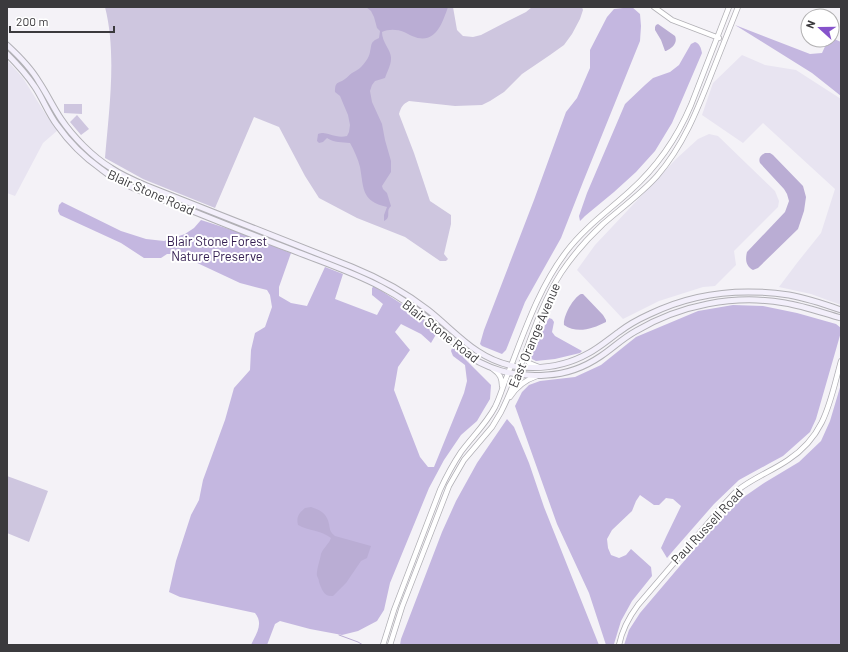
<svg xmlns="http://www.w3.org/2000/svg" width="848" height="652" viewBox="0 0 848 652" font-family="Barlow,sans-serif">
<style>
.built{fill:#e8e4f1}
.green{fill:#cec6df}
.forest{fill:#c4b7e0}
.water{fill:#baadd4}
.lines{fill:none;stroke-linecap:round;stroke-linejoin:round}
.stream{stroke:#baadd4;stroke-width:1}
.tertiary-casing{stroke:#b1b0b5;stroke-width:6}
.secondary-casing{stroke:#b1b0b5;stroke-width:7}
.tertiary{stroke:#fff;stroke-width:4.5}
.secondary{stroke:#f3effb;stroke-width:5}
.labels{text-anchor:middle;dominant-baseline:central;stroke-width:4;stroke-linejoin:round;paint-order:stroke}
.street-label{font-size:13px;fill:#3b3a3d;stroke:#fff}
.park-label{font-size:13px;fill:#331e50;stroke:#fff}
</style>
<rect width="100%" height="100%" fill="#f4f2f7"/>
<path class="built" d="M742,55L765,65L796,70L841,99V305L811,294L779,287L797,263L821,233L835,189L763,123L743,143L702,115L713,83Z
M7,60L23,78L48,118L58,130L43,143L15,196L7,193Z
M709,134L718,136L775,191L779,201L778,207L734,251L736,265L715,286L703,287L659,301L623,319L577,270L595,245L676,159L698,139Z"/>
<path class="green" d="M105,7H453L457,30L463,36L473,37L481,35L508,21L526,12L532,7H582L583,10L580,19L572,34L564,45L550,55L522,74L504,92L490,101L482,105L455,106L409,101C403,104 401,107 399,114L414,153L430,201L451,215V224L444,254L448,259L446,261H440L405,237L357,218L319,198L305,176L279,127L254,117L215,208L143,179L105,158C109,110 117,54 105,7Z
M64,104H82V114L64,113Z
M77,115L89,129L81,135L70,122Z
M7,476L48,491L29,542L7,533Z"/>
<path class="forest" d="M632,7L640,14L641,26L640,41L583,182L561,238L525,302L506,350L502,354L482,346L480,344L484,330L534,200L566,112L577,98L590,68V50L607,17L614,9Z
M735,25L810,54L822,53L828,40H832V38L841,42V96L812,73Z
M695,42C700,44 701,48 702,53L672,123L655,151L636,172L614,192L585,216L580,221L579,216L587,193L625,104L645,85L653,78L670,72L679,65L691,44Z
M62,202L121,231L146,239L164,241L185,234L194,228L201,220L235,231L291,253L279,287V296L291,303L307,306L325,267L343,274L335,299L377,315L383,304L372,295V288L374,286L411,310L438,331L431,343L421,334L401,324L395,332L410,350L398,367L394,390L420,457L428,467H434L464,393L467,381L465,365L453,356L451,351L452,348H454L491,385L490,399L484,409L477,421L461,435L444,460L429,488L390,583L384,610L377,621L358,631L342,635L310,629L280,621L275,624L267,645H251C256,634 264,624 255,613L180,597L169,592L176,561L191,515L199,500L203,480L225,420L234,388L250,370L251,350L255,333L265,327L272,307L270,295L267,290L240,283L178,254H167L161,258H144L121,243L60,215L58,211L59,205Z
M733,305L763,306L797,313L836,324L841,328V332L816,419L810,432L783,456L770,463L739,480L714,504L672,552L667,558L661,548L666,537L681,506L673,499L666,498L659,505H654L640,495L636,501L632,511L612,530L607,539L608,548L611,555L619,558L626,555L631,549L651,567L652,576L632,601L621,621L614,644L612,645H606L589,593L557,524L515,406L522,392L529,385L540,381L575,377L601,365L636,337L698,311Z
M549,318L552,319L554,322L552,332L555,336L582,351L580,353L555,359L536,361L530,358V353Z
M841,384V645H624L629,630L640,613L713,527L738,501L764,483L799,462L821,441L830,421Z
M507,419L514,427L529,463L544,507L599,645H400L401,639L442,532L456,501L477,463Z"/>
<path class="water" d="M366,7H448C442,24 435,46 412,36C409,35 407,33 404,32C397,29 388,29 382,32C382,43 392,51 391,59C391,65 387,72 385,78L375,81L372,85L370,91L372,102L382,124L385,140L391,161V172L382,186L383,189L387,193L391,206C385,211 392,217 384,221V215L387,207C361,201 364,189 360,167C358,159 354,150 350,143C342,142 334,143 327,138L323,142L319,143L317,141L318,134C325,131 329,135 336,136C340,137 343,137 347,136L349,132L350,125L348,115L340,96L335,92C335,80 339,84 345,79C348,77 349,75 352,73C355,71 358,70 360,68C364,64 369,58 370,52C372,44 370,42 379,38L380,31L377,28L374,17L371,11Z
M658,24L675,36C678,43 672,48 666,51H665L661,40L655,30V27L656,25Z
M765,153H770L773,155L803,186L806,197L804,211L798,229L758,268L753,270C746,266 745,260 747,252L785,212L789,201L787,194L784,189L760,163C758,158 761,155 765,153Z
M581,294H583L603,315L606,320V322C592,329 577,334 564,325C563,316 573,298 581,294Z
M311,507C321,510 327,514 329,524C330,530 330,532 335,536L371,546L367,558L361,561L346,583L333,596C324,597 322,590 319,582C319,580 318,578 317,576C316,571 320,560 321,554C323,548 329,544 331,538C321,530 309,531 298,525C296,517 299,513 305,508Z"/>
<g class="lines">
<path class="stream" d="M339,635L358,642L363,645"/>
<defs>
<path id="tertiary" d="M654,7L672,20L719,38
M526,353L527,358L529,363L539,367
M493,369C500,374 502,378 502,386
M510,397C517,386 525,380 537,376
M383,645L394,610L440,490C446,477 453,464 461,452C472,437 486,424 495,407C500,397 503,386 507,376C524,333 538,289 566,252C584,228 608,211 630,191C657,167 677,138 691,105L729,7
M390,645L402,607L449,486L464,460L492,427L501,412C524,367 534,315 561,273C573,255 587,239 603,224C621,208 641,194 657,176C683,146 697,111 711,75C720,52 729,30 738,7
M619,645C622,630 629,617 638,605L727,501C731,497 734,493 738,490C753,478 772,471 788,460C826,435 830,401 841,361"/>
<path id="secondary" d="M7,45C19,56 31,68 39,82C47,94 53,107 61,119C73,137 93,157 111,168C123,176 135,181 147,186L352,267C379,278 405,292 428,310C456,332 476,359 513,366C539,370 566,366 589,353C600,347 609,339 619,332C628,325 639,319 650,314C693,293 742,288 789,295C806,298 824,304 841,310
M7,54C17,64 27,75 35,87C43,99 48,113 57,125C69,142 84,157 101,169C122,186 154,196 180,206C217,221 254,236 292,250C322,262 353,272 381,287C400,297 417,309 433,323C443,331 451,341 461,350C484,369 516,378 547,375C566,374 585,367 601,356C613,348 623,338 636,331C680,305 734,294 785,303C804,306 823,313 841,318"/>
</defs>
<use href="#tertiary" class="tertiary-casing"/>
<use href="#secondary" class="secondary-casing"/>
<use href="#tertiary" class="tertiary"/>
<use href="#secondary" class="secondary"/>
</g>
<g class="labels">
<g class="street-label">
<text transform="translate(151 192) rotate(24)">Blair Stone Road</text>
<text transform="translate(441 331) rotate(38)">Blair Stone Road</text>
<text transform="translate(534 335) rotate(-67)">East Orange Avenue</text>
<text transform="translate(707 526) rotate(-47)">Paul Russell Road</text>
</g>
<g class="park-label">
<text x="217" y="241">Blair Stone Forest<tspan x="217" dy="15">Nature Preserve</tspan></text>
</g>
</g>
<rect width="848" height="652" fill="none" stroke="#3b3a3d" stroke-width="16"/>
<g transform="translate(820 28) rotate(291)"><circle r="19" fill="#ffffff" stroke="#b1b0b1"/>
<path d="M0-3L7 15L0 10L-7 15Z" fill="#8653cb"/>
<text y="-6" font-size="11" font-weight="bold" text-anchor="middle" fill="#3b3a3d">N</text>
</g>
<path d="M10 26v6h104v-6" fill="none" stroke="#3b3a3d" stroke-width="2"/>
<text x="16" y="26" font-size="12" fill="#3b3a3d" stroke="#ffffff" stroke-width="3" paint-order="stroke">200 m</text>
</svg>
